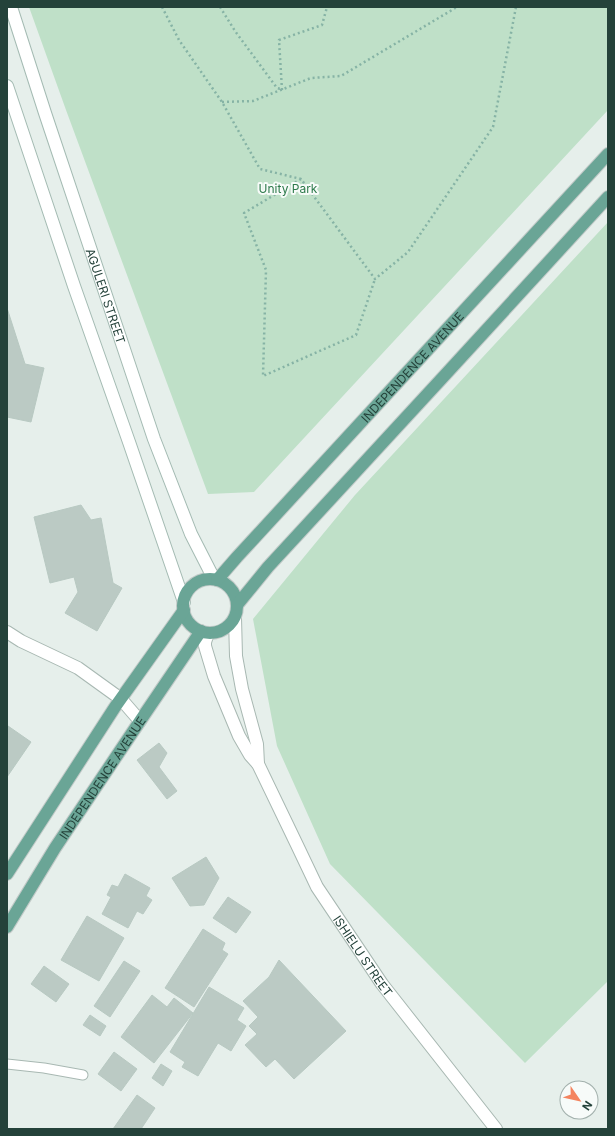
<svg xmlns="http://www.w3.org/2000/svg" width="615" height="1136" viewBox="0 0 615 1136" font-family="Inter,sans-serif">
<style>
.green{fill:#bfe0c8}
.building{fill:#bbcac4;stroke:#b8c9c2}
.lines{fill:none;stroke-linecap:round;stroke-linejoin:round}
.lane-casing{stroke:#a8b8b2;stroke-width:11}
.street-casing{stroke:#a8b8b2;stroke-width:14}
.secondary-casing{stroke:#a4bbb3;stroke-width:14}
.primary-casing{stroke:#c2cac8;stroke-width:14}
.path{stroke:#86b3a5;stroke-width:2.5;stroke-dasharray:2 3;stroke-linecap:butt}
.lane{stroke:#fff;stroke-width:9}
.street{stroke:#fff;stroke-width:12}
.secondary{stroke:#fff;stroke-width:12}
.primary{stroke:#6aa596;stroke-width:12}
.labels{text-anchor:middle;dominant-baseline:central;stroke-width:4;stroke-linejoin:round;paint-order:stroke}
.park-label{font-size:12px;fill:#2d7a4b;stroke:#f7fbf9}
.street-label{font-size:12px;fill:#24423a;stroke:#f7fbf9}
</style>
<rect width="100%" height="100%" fill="#e6efeb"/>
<path class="green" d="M29,7H608V110L254,492L208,494L66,110Z
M608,222V981L525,1063L330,864L277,746L253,619L355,495Z"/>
<path class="building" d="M7,308L25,364L44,368L31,422L7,417Z
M81,505L91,520L101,518L113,583L122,588L97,631L65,613L78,592L74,577L50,583L34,517Z
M8,726L31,742L7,777V727Z
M159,743L167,753L159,767L177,791L167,799L137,760Z
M206,857L219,878L204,905L190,906L172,878Z
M125,874L150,888L146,896L152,900L143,914L137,911L128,928L102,914L111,897L107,895L112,885L118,887Z
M228,897L251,912L236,933L213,918Z
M87,916L124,938L99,981L61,960Z
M203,929L225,943L222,950L228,954L194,1007L165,988Z
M279,960L346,1031L294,1079L275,1059L266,1067L245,1045L257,1034L249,1026L258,1017L243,1001L269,977Z
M124,961L140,971L110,1017L94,1006Z
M44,966L69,984L56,1002L31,984Z
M209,987L244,1008L237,1020L246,1026L231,1051L218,1043L198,1076L182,1067L185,1062L170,1052Z
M152,995L167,1007L174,998L193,1013L154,1063L121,1037Z
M90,1015L106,1026L100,1036L83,1025Z
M114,1052L137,1069L121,1091L98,1074Z
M161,1064L172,1071L163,1086L152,1078Z
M137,1095L155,1108L141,1129H113Z"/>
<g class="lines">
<defs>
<path id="lane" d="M7,1064L44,1068L83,1075"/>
<g id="street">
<path d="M235,618L236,656L242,689L257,744L258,764"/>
<path d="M7,632L21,641L78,668L121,699L140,721"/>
<path id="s1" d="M208,633L205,642V646L214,676L239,736L250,755L258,764L297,845L317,887L382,984L496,1129"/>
</g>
<g id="secondary">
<path id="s2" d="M11,7L45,113L154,439L191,534L214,579"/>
<path d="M7,86L74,286L129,442L184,602"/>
</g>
<g id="primary">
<circle cx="210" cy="606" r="27"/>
<path id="s3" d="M217,580L237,557L608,154"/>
<path d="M237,605L268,567L445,375L608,197"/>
<path d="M7,874L115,707L184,610"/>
<path id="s4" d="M7,927L55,848L140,721L201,631"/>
</g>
</defs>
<use href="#lane" class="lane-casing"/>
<use href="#street" class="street-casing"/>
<use href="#secondary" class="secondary-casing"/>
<use href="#primary" class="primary-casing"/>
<path class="path" d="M162,7L179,40L222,102L260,169L301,179L375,279L408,252L493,127L516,7
M220,7L235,31L277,88L281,89
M282,90L279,40L322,25L327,7
M222,102L253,101L311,78L341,76L457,7
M301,179L244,213L266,270L263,376L356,335L375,279"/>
<use href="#lane" class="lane"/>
<use href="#street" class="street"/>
<use href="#secondary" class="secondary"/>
<use href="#primary" class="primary"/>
</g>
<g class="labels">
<g class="park-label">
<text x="288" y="188">Unity Park</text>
</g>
<g class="street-label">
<text stroke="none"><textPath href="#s2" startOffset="304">AGULERI STREET</textPath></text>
<text stroke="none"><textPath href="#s3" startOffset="289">INDEPENDENCE AVENUE</textPath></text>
<text stroke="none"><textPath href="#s4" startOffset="177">INDEPENDENCE AVENUE</textPath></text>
<text stroke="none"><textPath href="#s1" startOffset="363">ISHIELU STREET</textPath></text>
</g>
</g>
<rect width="615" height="1136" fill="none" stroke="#24423a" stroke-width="16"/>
<g transform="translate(579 1100) rotate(124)"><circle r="19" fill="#f7fbf9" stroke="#a3b1ad"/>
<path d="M0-3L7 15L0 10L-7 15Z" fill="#f4845f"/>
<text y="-6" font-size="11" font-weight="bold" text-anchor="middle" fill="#24423a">N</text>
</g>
</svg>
